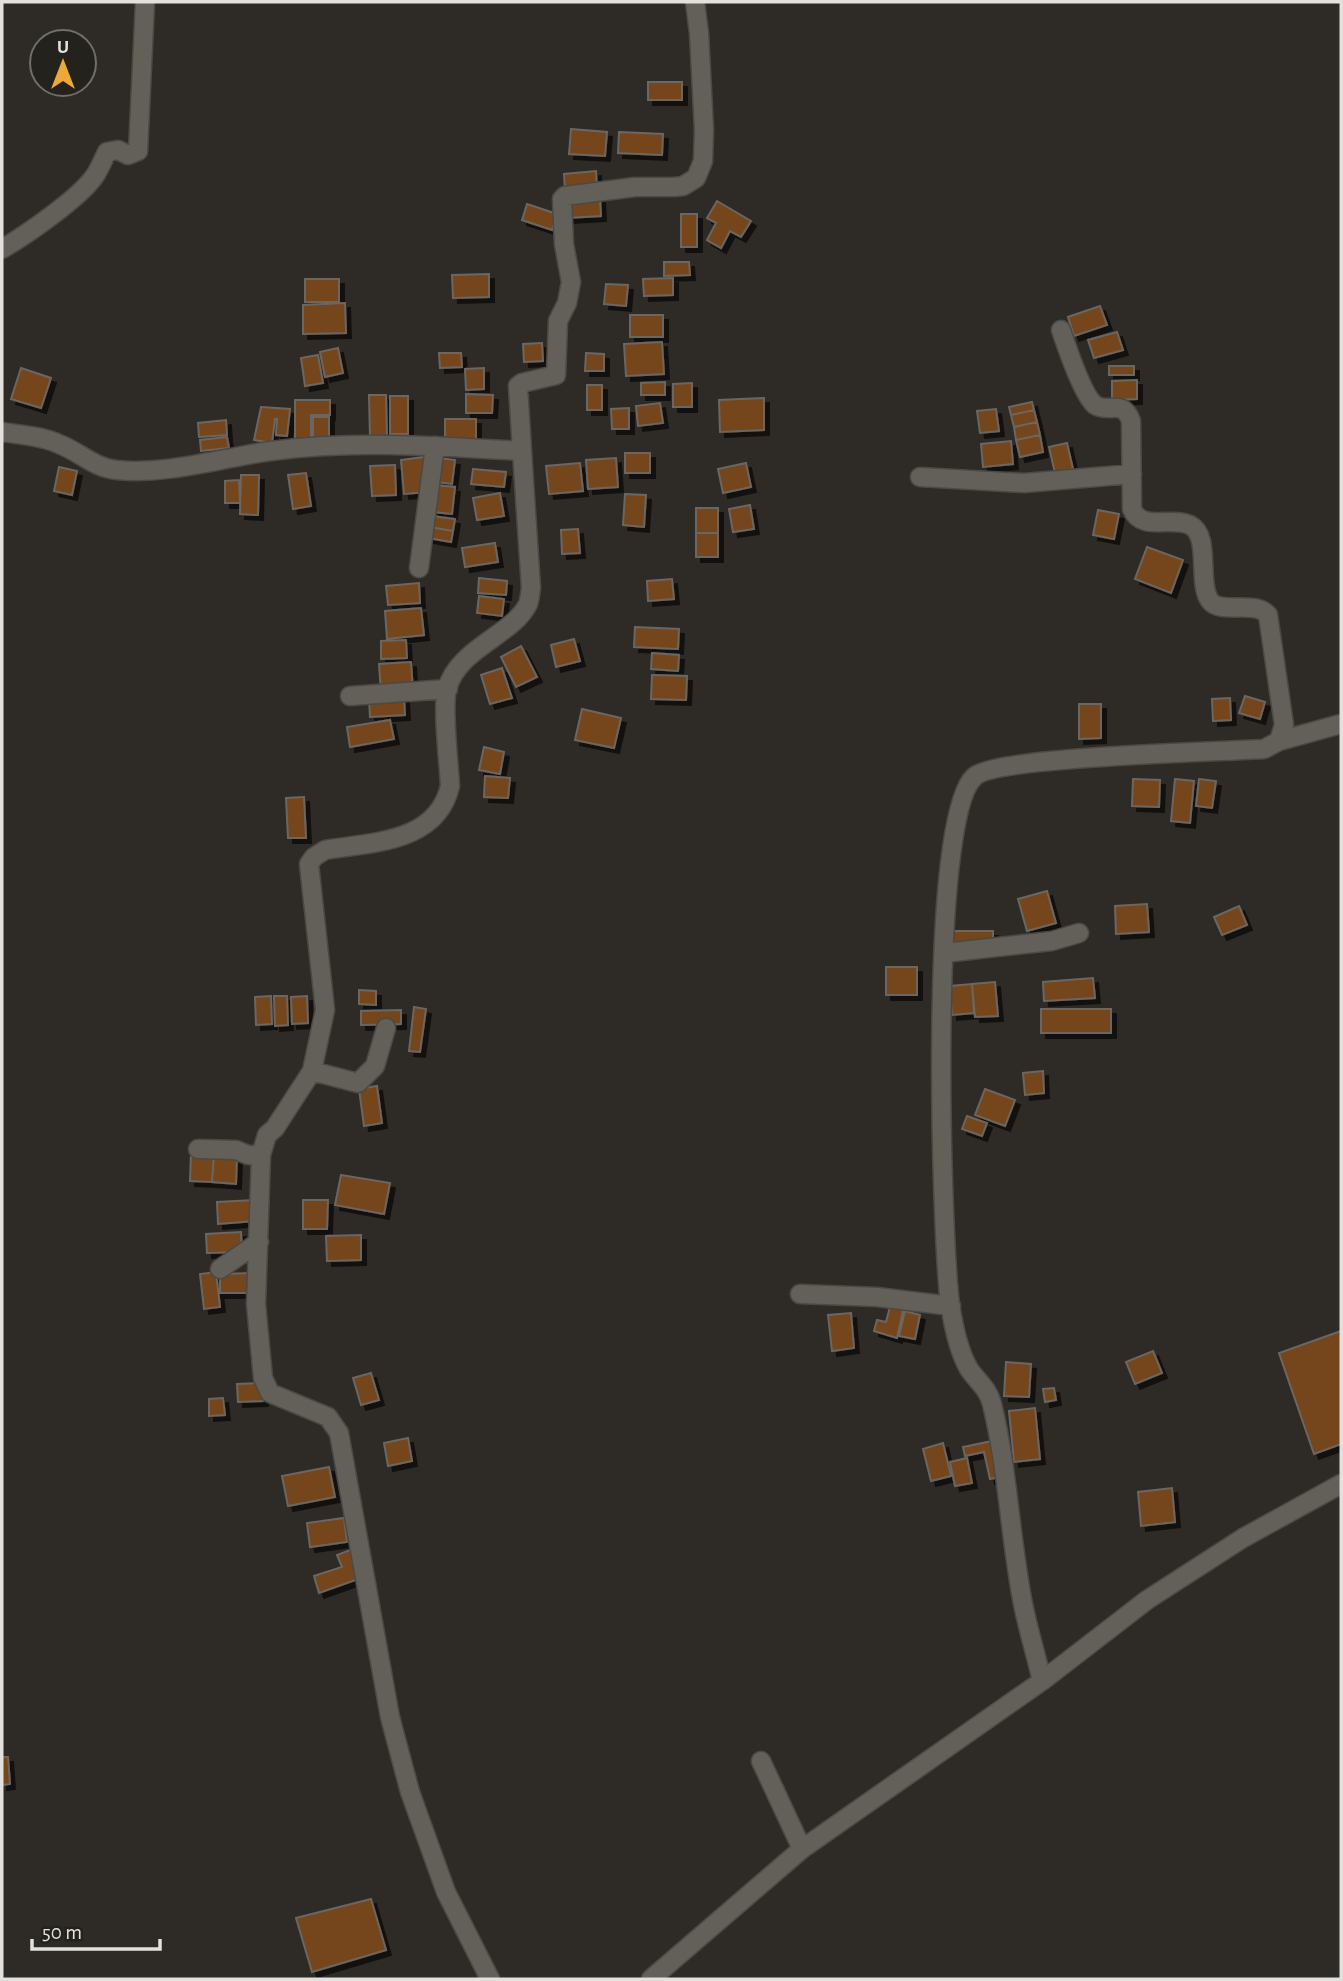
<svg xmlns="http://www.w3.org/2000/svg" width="1343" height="1981" viewBox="0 0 1343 1981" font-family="'Alegreya Sans',sans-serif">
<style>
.building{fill:#75441b;stroke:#6c6661;stroke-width:2;filter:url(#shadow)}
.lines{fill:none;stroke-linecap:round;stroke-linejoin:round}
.minor-casing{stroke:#4b4945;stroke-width:21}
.minor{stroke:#63605a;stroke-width:18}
</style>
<defs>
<filter id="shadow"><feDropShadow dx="5" dy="5" stdDeviation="0" flood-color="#0009"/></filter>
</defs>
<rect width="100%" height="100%" fill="#2e2b26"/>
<path class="building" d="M648,82H682V100H648Z
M571,129L607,132L605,156L569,154Z
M619,132L663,134L662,155L618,153Z
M596,171L597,189L565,191L564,174Z
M600,198L601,216L567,218L566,200Z
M717,201L751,221L741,237L730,231L721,248L707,240L716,223L707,218Z
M527,204L557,214L552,230L522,220Z
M681,214H697V247H681Z
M664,262H689L690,275L664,276Z
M489,274V297L453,298L452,275Z
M673,278V295L644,296L643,279Z
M305,279H339V302H305Z
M606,284L628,285L626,306L604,304Z
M345,303L346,333L303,334V305Z
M1100,306L1107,325L1074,336L1068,317Z
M630,315H663V337H630Z
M1117,332L1123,350L1094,358L1088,340Z
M662,342L664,374L626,376L624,344Z
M542,343L543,361L524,362L523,344Z
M338,348L343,373L325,377L320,352Z
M439,353H461L462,367L440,368Z
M586,353L604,354V371H585Z
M318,355L323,383L305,386L301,358Z
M1109,366H1134V375H1109Z
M21,368L51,378L41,408L11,399Z
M484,368V389L466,390L465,369Z
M1137,380V399L1112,400V381Z
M665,382V395H641V383Z
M692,383V407H673V384Z
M587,385H602V410H587Z
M466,394L493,395L492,413H466Z
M369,395H386L387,437H370Z
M390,396H408V434H390Z
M764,398V430L720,432L719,400Z
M295,400H330V415H311V441L295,442Z
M1032,402L1034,410L1011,415L1009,407Z
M660,403L663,423L638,426L636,406Z
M261,407L290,409L287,436L276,435L277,419H275L272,443L254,440Z
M629,408V429H612L611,409Z
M996,409L999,431L980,433L977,411Z
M1034,410L1037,422L1014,427L1011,415Z
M313,417H329V440H313Z
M445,419H476V440L445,439Z
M226,420L227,435L199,437L198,423Z
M1037,422L1040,435L1016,440L1014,427Z
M1040,435L1043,452L1020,457L1016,440Z
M227,437L229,448L201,451L200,440Z
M1011,441L1013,464L983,467L981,444Z
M1067,443L1073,469L1055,473L1049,447Z
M625,453H650V473H625Z
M424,457L427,492L404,494L401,460Z
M439,458L455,460L452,484L436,482Z
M616,458L618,487L588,489L586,460Z
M580,463L583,491L549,494L546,466Z
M746,463L751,487L723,493L718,469Z
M395,465L396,495L372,496L370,466Z
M59,467L77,471L72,495L54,491Z
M473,469L506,472L504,487L471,484Z
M306,473L311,506L293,509L288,475Z
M241,475H259L258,515L240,514Z
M239,480L240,503H225V481Z
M435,485L455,487L452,514L433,512Z
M500,493L504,516L477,520L473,498Z
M625,494L646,495L644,527L623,525Z
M750,505L754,529L733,532L729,509Z
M696,508H718V533H696Z
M1098,510L1119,514L1114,539L1093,535Z
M432,516L455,519L453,531L430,527Z
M430,527L453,531L451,542L428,538Z
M578,529L580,553L562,554L561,530Z
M696,533H718V557H696Z
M495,543L498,562L465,567L462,548Z
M1147,547L1183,560L1171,593L1135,579Z
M479,578L507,581L506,595L478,593Z
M672,579L674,599L648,601L647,581Z
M419,583L420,603L388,605L386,586Z
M479,596L504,599L502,616L477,613Z
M421,608L424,635L387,639L385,611Z
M635,627L679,629L678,649L634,647Z
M574,639L580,661L556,667L551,645Z
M406,640L407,658L381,659V641Z
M521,646L537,677L516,687L501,657Z
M652,653L679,655L678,671L651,669Z
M411,662L413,691L381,692L379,664Z
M502,668L512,698L490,704L481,675Z
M652,675L687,676L686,700L651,699Z
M1245,696L1265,702L1260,719L1239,713Z
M404,697L405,715L370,717L369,699Z
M1230,698L1231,720L1213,721L1212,699Z
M1079,704H1101V738L1079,739Z
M582,709L621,718L614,748L575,740Z
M390,720L394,739L350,747L347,727Z
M484,747L504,752L500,774L479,770Z
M485,776L510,778L508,798L484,797Z
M1133,779L1160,780L1159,807L1132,806Z
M1175,779L1194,781L1190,823L1171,821Z
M1199,779L1216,781L1212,808L1196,806Z
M304,797L306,838H288L286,798Z
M1047,891L1056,923L1027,931L1018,899Z
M1147,904L1149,932L1116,934L1115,906Z
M1239,906L1247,925L1222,935L1214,917Z
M951,931H993V946H951Z
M886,967H917V995H886Z
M1093,978L1095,998L1044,1001L1043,982Z
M995,982L998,1016L975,1017L972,984Z
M972,984L974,1013L952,1015L950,986Z
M359,990L376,991V1005L359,1004Z
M271,996L272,1024L256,1025L255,997Z
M274,996H287L288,1025L275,1026Z
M307,996L308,1023L292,1024L291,997Z
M414,1007L426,1009L420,1052L409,1051Z
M1041,1009H1111V1033H1041Z
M401,1010V1024L361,1025V1011Z
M1043,1071L1044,1093L1025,1095L1023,1073Z
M377,1086L382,1123L364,1126L359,1089Z
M985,1089L1015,1100L1005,1126L975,1115Z
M967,1116L987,1123L982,1136L962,1129Z
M191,1153L214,1154L212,1182L190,1181Z
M214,1154L237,1155L236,1184L212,1182Z
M341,1175L390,1183L384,1214L335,1205Z
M255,1200L257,1221L218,1224L217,1202Z
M303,1200H328L327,1229H303Z
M241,1232L242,1252L207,1253L206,1234Z
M361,1235V1260L327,1261L326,1236Z
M216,1272L220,1307L204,1309L200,1274Z
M253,1273V1293H220V1274Z
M891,1303L904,1306L897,1338L874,1331L877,1320L886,1322Z
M905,1311L920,1315L915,1339L899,1336Z
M851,1313L854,1348L832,1351L828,1315Z
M1341,1331V1444L1314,1454L1279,1353Z
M1153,1351L1162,1373L1135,1384L1126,1362Z
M1006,1362L1031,1364L1029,1397L1004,1396Z
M371,1373L379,1400L361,1405L353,1378Z
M263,1383V1401L238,1402L237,1384Z
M1054,1388L1056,1400L1045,1402L1043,1389Z
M223,1398L225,1415L209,1416V1399Z
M1035,1408L1040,1459L1014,1462L1009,1411Z
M408,1438L412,1461L388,1466L384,1443Z
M992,1441L1000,1477L990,1479L984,1452L965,1456L963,1447Z
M943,1443L951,1476L931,1481L923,1449Z
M967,1458L972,1483L955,1486L950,1462Z
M329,1467L335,1497L288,1506L282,1476Z
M1172,1488L1175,1522L1141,1526L1138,1492Z
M344,1518L347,1542L310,1547L307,1523Z
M353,1549L364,1577L319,1593L314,1576L342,1567L337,1555Z
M2,1757H8L10,1784L2,1785Z
M371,1899L386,1950L312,1972L296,1918Z"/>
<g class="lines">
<defs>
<path id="minor" d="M2,249C26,235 78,199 94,177C99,170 103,160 107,152L118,150L128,155L138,151L145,2
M2,432C21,435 42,436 59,444C80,452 94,468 117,470C170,475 219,458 271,451C354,440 439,446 522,451L531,588C530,593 530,599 528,604C513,635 458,648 447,689C442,709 449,763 450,786C437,843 372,842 325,850L314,857L309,864L325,1010L312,1071L275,1128L267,1135L261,1155L256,1304L263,1378L270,1393L328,1417L339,1433L390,1717L410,1792L446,1892L490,1979
M522,451L518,386L522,383L556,375L558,321L567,303L571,282L564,244L562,199L565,196L635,187H674L683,186L696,178L703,161L704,130L699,33L695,2
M920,477L1024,483L1132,474
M419,568L435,446
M350,696L448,689
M1279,741L1341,724
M944,953L1052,941L1079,933
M312,1071L358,1083L375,1066L386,1028
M198,1149L236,1150L248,1155H261
M220,1269L259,1242
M800,1294L877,1297L951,1306
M1042,1681C1036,1655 1028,1629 1023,1604C1010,1538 1008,1470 992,1404C988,1388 977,1381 969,1369C959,1352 953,1324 950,1304C941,1229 928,820 974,777C995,756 1221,752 1264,749L1279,741L1284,725L1268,615C1255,600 1222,614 1211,602C1196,585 1212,536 1190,525C1172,516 1141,532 1132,509L1131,421C1123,398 1109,414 1095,405C1083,396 1066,345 1061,330
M761,1761L802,1849
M651,1979L802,1849L1042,1681L1147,1600L1243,1538L1341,1484"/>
</defs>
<use href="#minor" class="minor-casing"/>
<use href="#minor" class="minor"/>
</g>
<rect width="1343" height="1981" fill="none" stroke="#e2e1dd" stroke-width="7"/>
<g transform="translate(63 63)"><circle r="33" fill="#24221c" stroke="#706e69" stroke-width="2"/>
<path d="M0-5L12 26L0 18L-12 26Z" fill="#eca93a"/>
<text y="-10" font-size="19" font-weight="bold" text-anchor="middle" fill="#e2e1dd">U</text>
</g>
<path d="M32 1939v10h128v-10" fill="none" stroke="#e2e1dd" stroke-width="3.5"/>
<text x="42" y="1939" font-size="21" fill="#e2e1dd" stroke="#24221c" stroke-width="5" paint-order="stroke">50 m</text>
</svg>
